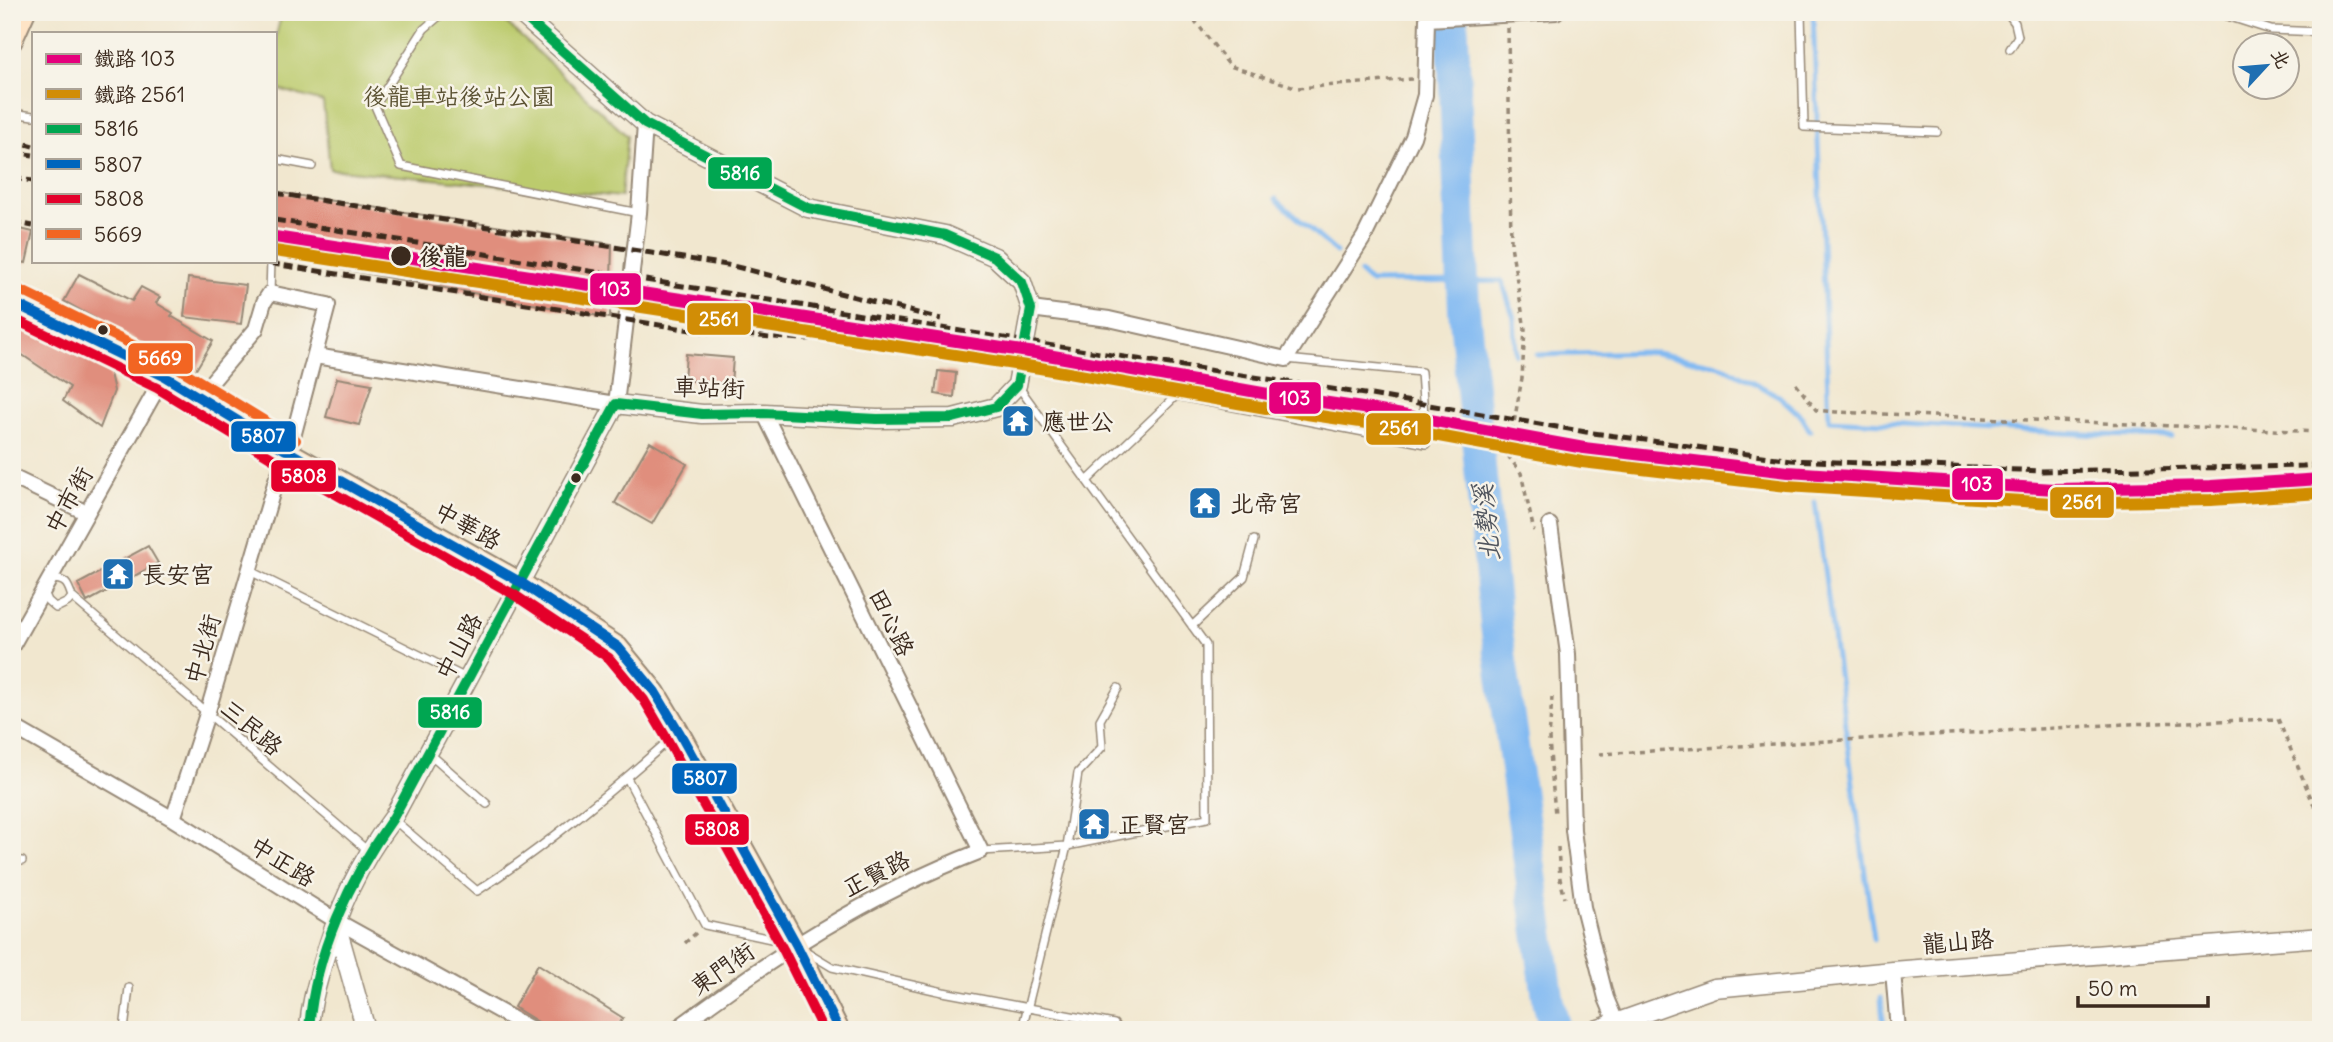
<svg xmlns="http://www.w3.org/2000/svg" width="2333" height="1042" viewBox="0 0 2333 1042" font-family="Delius,'LXGW WenKai TC',sans-serif">
<style>
.green{fill:#bccb6d;stroke:#7c7a46;stroke-width:2}
.lines{fill:none;stroke-linecap:round;stroke-linejoin:round}
.stream{stroke:#82baf2;stroke-width:5}
.river{stroke:#82baf2;stroke-width:32}
.building{fill:#e08e7d}
.service-casing{stroke:#968876;stroke-width:10}
.minor-casing{stroke:#968876;stroke-width:18}
.tertiary-casing{stroke:#968876;stroke-width:21}
.secondary-casing{stroke:#968876;stroke-width:23}
.path{stroke:#968876;stroke-width:3.5;stroke-dasharray:5 5;stroke-linecap:butt}
.service{stroke:#fff;stroke-width:7}
.minor{stroke:#fff;stroke-width:14}
.tertiary{stroke:#fff;stroke-width:18}
.secondary{stroke:#fee4c6;stroke-width:19}
.rail{stroke:#3b2a1e;stroke-width:5;stroke-dasharray:10 5;stroke-linecap:butt}
.bus-1-casing{stroke:#f7f3e8;stroke-width:16}
.bus-2-casing{stroke:#f7f3e8;stroke-width:16}
.bus-3-casing{stroke:#f7f3e8;stroke-width:16}
.bus-4-casing{stroke:#f7f3e8;stroke-width:16}
.bus-1{stroke:#00a651;stroke-width:10}
.bus-2{stroke:#0065bd;stroke-width:10}
.bus-3{stroke:#e4002b;stroke-width:10}
.bus-4{stroke:#f26522;stroke-width:10}
.rail-1-casing{stroke:#f7f3e8;stroke-width:18}
.rail-2-casing{stroke:#f7f3e8;stroke-width:18}
.rail-1{stroke:#e5007d;stroke-width:12}
.rail-2{stroke:#d18d06;stroke-width:12}
.stop-dot{fill:#3b2a1e;stroke:#f7f3e8;stroke-width:2.5}
.labels{text-anchor:middle;dominant-baseline:central;stroke-width:5;stroke-linejoin:round;paint-order:stroke}
.park-label{font-size:24px;fill:#5b5232;stroke:#f7f3e8}
.stop-label{font-size:24px;font-weight:bold;fill:#3b2a1e;stroke:#f7f3e8;text-anchor:start}
.street-label{font-size:24px;fill:#3b2a1e;stroke:#f7f3e8}
.poi-label{font-size:24px;fill:#3b2a1e;stroke:#f7f3e8;text-anchor:start}
.water-label{font-size:26px;font-style:italic;fill:#50555e;stroke:#f7f3e8}
.line-badge{stroke:#f7f3e8;stroke-width:2.5}
.badge-label{font-size:19px;text-anchor:middle;font-weight:bold;fill:#fff}
</style>
<rect width="100%" height="100%" fill="#f7f3e8"/>
<filter id="ink" filterUnits="userSpaceOnUse"><feTurbulence type="fractalNoise" baseFrequency=".0143" numOctaves="2"/><feDisplacementMap in="SourceGraphic" scale="14" xChannelSelector="R" yChannelSelector="G"/><feConvolveMatrix kernelMatrix="1 2 1 2 8 2 1 2 1" color-interpolation-filters="sRGB"/></filter>
<filter id="wash" filterUnits="userSpaceOnUse"><feTurbulence type="fractalNoise" baseFrequency=".00686" numOctaves="4" result="noise"/><feDisplacementMap in="SourceGraphic" scale="28" xChannelSelector="R" yChannelSelector="G"/><feGaussianBlur stdDeviation="1.57" result="paint"/><feColorMatrix in="noise" values="0 0 0 0 0 0 0 0 0 0 0 0 0 0 0 0 0 1.4 0 .05"/><feComposite in="paint" operator="in"/></filter>
<g filter="url(#wash)">
<rect width="100%" height="100%" fill="#f1e7cf"/>
<path class="green" d="M282,12H495L627,136L621,197L330,169L323,102L275,88V40Z"/>
<g class="lines">
<path class="stream" d="M1813,12L1829,420L2101,435L2172,437
M1276,199L1336,252
M1360,273L1370,282L1502,281L1514,318L1516,354
M1537,355L1650,352L1722,366L1779,396L1802,417L1810,431
M1815,502L1874,939
M1881,998L1884,1030"/>
<path class="river" d="M1452,12L1464,309L1496,625L1549,1004L1555,1030"/>
</g>
<g id="blocks">
<path class="building" d="M275,192L612,244L610,318L275,257Z
M12,227L33,232L26,263L12,260Z
M79,274L132,301L141,287L160,297L156,303L173,313L171,316L213,341L194,373L64,301Z
M188,278L246,285L241,324L184,317Z
M15,324L25,325L109,369L114,391L100,428L63,401L70,387L12,348V326Z
M686,354L733,358L731,384L684,380Z
M938,371L956,373L954,397L935,394Z
M337,378L372,384L359,425L326,417Z
M650,442L687,464L652,524L615,503Z
M148,546L158,563L87,602L78,584Z
M538,964L623,1018L615,1030H551L514,1007Z"/>
</g>
</g>
<g filter="url(#ink)">
<use href="#blocks" fill-opacity="0" stroke="#968876" stroke-width="2"/>
<g class="lines">
<defs>
<path id="service" d="M444,12L424,29L375,106L401,166L639,213
M1801,12L1804,127L1937,132
M2007,12L2015,23L2018,36L2010,49
M2215,12L2271,30L2321,32
M12,113L33,116
M275,159L312,166
M270,293L271,261
M1087,481L1176,396L1426,444L1421,372L1286,359
M250,571L468,679
M51,579C66,579 68,584 72,597L368,851
M44,592L48,601L56,608L68,602L72,597
M1192,626L1244,577L1254,540
M429,753L487,804
M627,778L705,925L790,943
M393,819L477,891C548,845 614,789 677,733
M981,851L1067,846L1207,818L1206,645L1018,386
M12,860L22,861
M804,950L832,967L943,992L1114,1024L1119,1030
M124,1030L129,988
M1022,1030L1067,846L1078,773L1102,747L1100,720L1118,688"/>
<path id="minor" d="M1031,309L1109,319L1286,359L1364,237L1413,137L1425,95L1427,19L1556,12
M315,356L616,404L639,213L645,124
M12,477L87,513
M1550,525L1568,654L1573,830L1583,907L1606,998L1616,1022
M12,646L164,376
M12,726L173,819L335,920L533,1030
M173,819L207,714L276,480L289,452L328,305L270,293L264,302L256,329L198,398
M1893,971L1898,1030
M675,1030C772,957 867,895 981,851L764,413"/>
<path id="tertiary" d="M335,920L366,1030
M309,1030C310,1007 316,987 322,966C338,909 357,866 393,818L616,404L702,414L764,413L877,419L953,418L996,407L1017,385L1031,309L1022,282L995,257L945,235L808,208L645,124L519,12
M1596,1030L1714,988L1893,971L2321,937"/>
<path id="secondary" d="M12,41L25,12
M12,302L164,376L289,452L520,582L618,647L655,692L679,732L796,944L839,1030"/>
</defs>
<use href="#service" class="service-casing"/>
<use href="#minor" class="minor-casing"/>
<use href="#tertiary" class="tertiary-casing"/>
<use href="#secondary" class="secondary-casing"/>
<path class="path" d="M1188,12L1230,66L1298,88L1412,79
M1508,28L1511,245L1525,329L1522,378L1508,456L1521,473L1534,531
M1796,384L1816,410L1836,412L2321,432
M1552,697L1549,739L1555,815
M1599,754L2125,724L2278,719L2321,822
M1558,847L1560,879L1565,898
M685,943L696,933"/>
<use href="#service" class="service"/>
<use href="#minor" class="minor"/>
<use href="#tertiary" class="tertiary"/>
<use href="#secondary" class="secondary"/>
<path class="rail" d="M12,140L33,146
M12,152L33,155
M12,178L33,181
M275,193L733,266L941,319
M275,220L1047,345L1371,395L1586,432L1792,460L2042,471L2303,466L2321,464
M12,222L33,226
M255,261L710,333L1042,354"/>
<defs>
<path id="bus-1" d="M519,12L645,124L808,208L945,235L995,257L1022,282L1031,309L1017,385L996,407L953,418L877,419L764,413L702,414L616,404
M309,1030C314,955 350,878 393,818L616,404"/>
<path id="bus-2" d="M12,302L164,376L289,452L520,582L618,647L655,692L679,732L796,944L839,1030"/>
<path id="bus-3" d="M12,318L157,388L282,464L513,594L609,658L644,700L667,739L784,951L823,1030"/>
<path id="bus-4" d="M18,289L170,363L296,440"/>
</defs>
<use href="#bus-1" class="bus-1-casing"/>
<use href="#bus-2" class="bus-2-casing"/>
<use href="#bus-3" class="bus-3-casing"/>
<use href="#bus-4" class="bus-4-casing"/>
<use href="#bus-1" class="bus-1"/>
<use href="#bus-2" class="bus-2"/>
<use href="#bus-3" class="bus-3"/>
<use href="#bus-4" class="bus-4"/>
<defs>
<path id="rail-1" d="M275,237L1042,354L1268,394L1369,409L1584,448L1788,472L2054,489L2211,486L2321,479"/>
<path id="rail-2" d="M275,251L1040,368L1266,408L1367,423L1582,462L1787,486L2053,503L2211,500L2321,493"/>
</defs>
<use href="#rail-1" class="rail-1-casing"/>
<use href="#rail-2" class="rail-2-casing"/>
<use href="#rail-1" class="rail-1"/>
<use href="#rail-2" class="rail-2"/>
</g>
</g>
<defs>
<symbol id="temple-square" viewBox="-11 -11 22 22"><rect x="-9" y="-9" width="18" height="18" rx="4" fill="#1f6fb2" stroke="#f7f3e8"/><path d="M0-6L5-2H3V0L6.5 2.5H4V6H1.5V3h-3V6H-4V2.5H-6.5L-3 0V-2H-5Z" fill="#fff"/></symbol>
</defs>
<g fill-rule="evenodd">
<use href="#temple-square" x="999" y="402" width="38" height="38"/>
<use href="#temple-square" x="1186" y="484" width="38" height="38"/>
<use href="#temple-square" x="99" y="555" width="38" height="38"/>
<use href="#temple-square" x="1075" y="805" width="38" height="38"/>
</g>
<g class="stop-dot">
<circle cx="401" cy="256" r="11"/>
<circle cx="103" cy="330" r="6"/>
<circle cx="576" cy="478" r="6"/>
</g>
<g class="labels">
<g class="park-label">
<text x="459" y="96">後龍車站後站公園</text>
</g>
<g class="stop-label">
<text x="419" y="256">後龍</text>
</g>
<g class="street-label">
<text transform="translate(709 387) rotate(2)">車站街</text>
<text transform="translate(68 500) rotate(-61)">中市街</text>
<text transform="translate(468 525) rotate(29)">中華路</text>
<text transform="translate(892 622) rotate(64)">田心路</text>
<text transform="translate(458 646) rotate(-62)">中山路</text>
<text transform="translate(202 649) rotate(-74)">中北街</text>
<text transform="translate(252 727) rotate(40)">三民路</text>
<text transform="translate(283 861) rotate(32)">中正路</text>
<text transform="translate(876 873) rotate(-27)">正賢路</text>
<text transform="translate(1958 941) rotate(-5)">龍山路</text>
<text transform="translate(722 968) rotate(-35)">東門街</text>
</g>
<g class="poi-label">
<text x="1042" y="421">應世公</text>
<text x="1230" y="503">北帝宮</text>
<text x="142" y="574">長安宮</text>
<text x="1118" y="824">正賢宮</text>
</g>
<g class="water-label">
<text transform="translate(1486 523) rotate(-96)">北勢溪</text>
</g>
</g>
<g class="line-badge">
<rect x="707" y="156" width="66" height="34" rx="7" fill="#00a651"/>
<rect x="589" y="272" width="53" height="34" rx="7" fill="#e5007d"/>
<rect x="686" y="302" width="66" height="34" rx="7" fill="#d18d06"/>
<rect x="127" y="342" width="67" height="33" rx="7" fill="#f26522"/>
<rect x="1268" y="381" width="54" height="34" rx="7" fill="#e5007d"/>
<rect x="1365" y="412" width="67" height="34" rx="7" fill="#d18d06"/>
<rect x="230" y="420" width="67" height="33" rx="7" fill="#0065bd"/>
<rect x="270" y="459" width="67" height="34" rx="7" fill="#e4002b"/>
<rect x="1951" y="467" width="53" height="34" rx="7" fill="#e5007d"/>
<rect x="2049" y="486" width="66" height="33" rx="7" fill="#d18d06"/>
<rect x="417" y="696" width="66" height="33" rx="7" fill="#00a651"/>
<rect x="671" y="762" width="67" height="33" rx="7" fill="#0065bd"/>
<rect x="684" y="813" width="66" height="33" rx="7" fill="#e4002b"/>
</g>
<g class="badge-label">
<text x="740" y="180">5816</text>
<text x="615" y="296">103</text>
<text x="719" y="326">2561</text>
<text x="160" y="365">5669</text>
<text x="1295" y="405">103</text>
<text x="1399" y="435">2561</text>
<text x="263" y="443">5807</text>
<text x="304" y="483">5808</text>
<text x="1977" y="491">103</text>
<text x="2082" y="509">2561</text>
<text x="450" y="719">5816</text>
<text x="705" y="785">5807</text>
<text x="717" y="836">5808</text>
</g>
<rect width="2333" height="1042" fill="none" stroke="#f7f3e8" stroke-width="42"/>
<rect x="32" y="32" width="245" height="231" fill="#f7f3e8" stroke="#aca397" stroke-width="2"/>
<rect x="46" y="54" width="35" height="10" fill="#e5007d" stroke="#aca397" stroke-width="2"/>
<text x="94" y="66" font-size="21" fill="#3b2a1e">鐵路 103</text>
<rect x="46" y="89" width="35" height="10" fill="#d18d06" stroke="#aca397" stroke-width="2"/>
<text x="94" y="102" font-size="21" fill="#3b2a1e">鐵路 2561</text>
<rect x="46" y="124" width="35" height="10" fill="#00a651" stroke="#aca397" stroke-width="2"/>
<text x="94" y="136" font-size="21" fill="#3b2a1e">5816</text>
<rect x="46" y="159" width="35" height="10" fill="#0065bd" stroke="#aca397" stroke-width="2"/>
<text x="94" y="172" font-size="21" fill="#3b2a1e">5807</text>
<rect x="46" y="194" width="35" height="10" fill="#e4002b" stroke="#aca397" stroke-width="2"/>
<text x="94" y="206" font-size="21" fill="#3b2a1e">5808</text>
<rect x="46" y="229" width="35" height="10" fill="#f26522" stroke="#aca397" stroke-width="2"/>
<text x="94" y="242" font-size="21" fill="#3b2a1e">5669</text>
<g transform="translate(2266 66) rotate(64)"><circle r="33" fill="#f7f3e8" stroke="#aca397" stroke-width="2"/>
<path d="M0-5L12 26L0 18L-12 26Z" fill="#1f6fb2"/>
<text y="-10" font-size="19" font-weight="bold" text-anchor="middle" fill="#3b2a1e">北</text>
</g>
<path d="M2078 996v10h130v-10" fill="none" stroke="#3b2a1e" stroke-width="3.5"/>
<text x="2088" y="996" font-size="21" fill="#3b2a1e" stroke="#f7f3e8" stroke-width="5" paint-order="stroke">50 m</text>
</svg>
